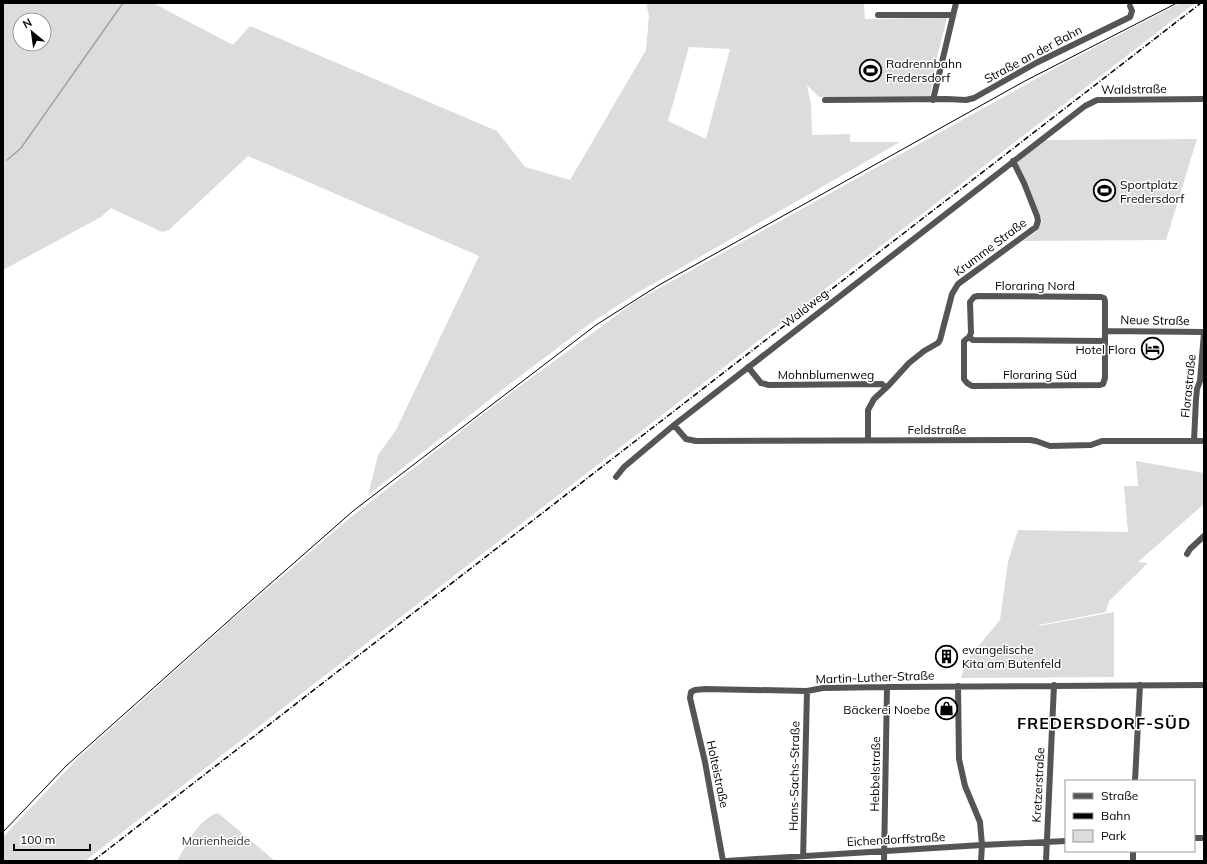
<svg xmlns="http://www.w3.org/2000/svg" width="1207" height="864" viewBox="0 0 1207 864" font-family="Mulish,sans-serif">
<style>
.green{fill:#dcdcdc;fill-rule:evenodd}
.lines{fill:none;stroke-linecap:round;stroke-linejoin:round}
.stream{stroke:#a3a3a3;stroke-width:1.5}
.street{stroke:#555;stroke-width:6}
.tram{stroke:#000;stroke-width:1}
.rail{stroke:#000;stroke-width:1.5;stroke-dasharray:6 2 1 2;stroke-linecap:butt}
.labels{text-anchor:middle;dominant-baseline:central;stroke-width:3;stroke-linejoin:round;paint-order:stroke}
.street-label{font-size:12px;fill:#000;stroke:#fff}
.poi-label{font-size:12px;fill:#000;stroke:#fff;text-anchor:start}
.park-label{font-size:12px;fill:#333;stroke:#fff}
.district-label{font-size:16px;font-weight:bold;letter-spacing:1px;fill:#000;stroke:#fff}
</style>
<rect width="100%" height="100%" fill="#fff"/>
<path class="green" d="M3,3H153L233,45L250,26L497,131L525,167L570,180L646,50L649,16L646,3H864L865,19L947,18L937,57L930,96L819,97L807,85L811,105L812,135L850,134V142H900L637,293L592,322L511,383L368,495L378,455L396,430L479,256L248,156L169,230L162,232L111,208L101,217L3,270ZM20,20H44V44H20ZM689,47L730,49L706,139L668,121Z
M1180,3H1195L85,861H3V837L78,758L236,616L351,517L500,401L636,301L1061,65Z
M1197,139L1166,240L1023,241L1037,231L1042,221L1014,161L1043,140Z
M1136,461L1204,473V504L1138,562L1148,563L1109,601L1106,612L1039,625V626L1114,612V677L961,678L966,661L1000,620L1008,562L1018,530L1128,532L1124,486H1138Z
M218,813L275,861H177C187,844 198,819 218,813Z"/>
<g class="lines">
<path class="stream" d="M7,160L21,148L123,3"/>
<path class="street" d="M878,15H953
M825,100L947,99L966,100L974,98L1036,63L1130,17L1132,11L1130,6
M933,100L956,3
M1105,331L1204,332
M969,337L971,333L970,302L974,297L978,296L1101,297L1104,298L1105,301V378L1103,384L1100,385L972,386L967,383L964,379V341L969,337L973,340L1105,341
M748,367L761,383L769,385L882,384L886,388
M674,425L686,439L696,441L1030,440L1036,441L1050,446L1091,445L1102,441H1204
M868,440V410L874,399L889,385L909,363L924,351L938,343L940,340L952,294L958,284L1036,227L1038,221L1037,216L1024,183L1013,161
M1194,441L1196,399L1197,389L1200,381L1204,333
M616,477L624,467L674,425L1085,106L1097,100H1105L1204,99
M1187,554L1190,549L1204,536
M958,686L959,759L965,786L980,822L982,845L981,861
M1135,781L1140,685
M1194,838H1204
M723,861L705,762L690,698L691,692L695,690L705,689L807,691L823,688L887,687L1204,685
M726,861L982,845L1066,841
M803,861L807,691
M884,861L887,687
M1046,861L1054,685
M1133,861V851"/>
<path class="tram" d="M3,832L66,766L262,591L353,511L596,325L659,285L860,173L1023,82L1177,3"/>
<path class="rail" d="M93,861L1201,3"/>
</g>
<defs>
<symbol id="stadium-ring" viewBox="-11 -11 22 22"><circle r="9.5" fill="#fff" stroke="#000" stroke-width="1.5"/><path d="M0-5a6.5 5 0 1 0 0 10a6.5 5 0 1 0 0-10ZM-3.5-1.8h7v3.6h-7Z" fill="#000"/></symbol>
<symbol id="hotel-ring" viewBox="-11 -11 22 22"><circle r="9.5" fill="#fff" stroke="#000" stroke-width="1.5"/><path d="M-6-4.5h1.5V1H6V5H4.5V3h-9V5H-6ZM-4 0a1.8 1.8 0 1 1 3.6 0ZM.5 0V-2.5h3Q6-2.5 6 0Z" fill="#000"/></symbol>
<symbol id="building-ring" viewBox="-11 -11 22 22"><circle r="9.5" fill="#fff" stroke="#000" stroke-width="1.5"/><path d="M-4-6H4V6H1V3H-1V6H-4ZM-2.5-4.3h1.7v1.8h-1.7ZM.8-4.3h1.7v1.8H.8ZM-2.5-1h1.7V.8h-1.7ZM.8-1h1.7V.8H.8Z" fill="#000"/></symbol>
<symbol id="shop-ring" viewBox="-11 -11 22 22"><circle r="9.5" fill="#fff" stroke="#000" stroke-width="1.5"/><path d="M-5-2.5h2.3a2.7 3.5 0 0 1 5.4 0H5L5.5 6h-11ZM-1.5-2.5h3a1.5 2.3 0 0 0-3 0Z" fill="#000"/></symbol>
</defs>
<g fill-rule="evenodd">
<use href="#stadium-ring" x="858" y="58" width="25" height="25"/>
<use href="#stadium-ring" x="1092" y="178" width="25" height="25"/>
<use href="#hotel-ring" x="1140" y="336" width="25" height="25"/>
<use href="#building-ring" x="934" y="644" width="25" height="25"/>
<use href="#shop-ring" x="934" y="696" width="25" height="25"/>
</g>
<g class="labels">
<g class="street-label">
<text transform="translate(1033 54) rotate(-28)">Straße an der Bahn</text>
<text transform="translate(1134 89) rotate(-1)">Waldstraße</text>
<text transform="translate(990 247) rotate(-37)">Krumme Straße</text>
<text x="1035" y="285">Floraring Nord</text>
<text transform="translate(805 308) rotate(-38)">Waldweg</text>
<text transform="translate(1155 320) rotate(1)">Neue Straße</text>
<text x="826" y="374">Mohnblumenweg</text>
<text x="1040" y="374">Floraring Süd</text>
<text transform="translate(1188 386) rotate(-84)">Florastraße</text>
<text x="937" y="429">Feldstraße</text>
<text transform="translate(875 677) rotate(-2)">Martin-Luther-Straße</text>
<text transform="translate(718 774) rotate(78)">Holteistraße</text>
<text transform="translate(875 774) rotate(-89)">Hebbelstraße</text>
<text transform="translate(794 776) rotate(-89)">Hans-Sachs-Straße</text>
<text transform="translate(1038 785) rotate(-87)">Kretzerstraße</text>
<text transform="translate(896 839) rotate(-3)">Eichendorffstraße</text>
</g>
<g class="poi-label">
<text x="886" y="63">Radrennbahn<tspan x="886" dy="14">Fredersdorf</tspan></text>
<text x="1120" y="184">Sportplatz<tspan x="1120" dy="14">Fredersdorf</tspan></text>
<text x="1136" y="349" text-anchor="end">Hotel Flora</text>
<text x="962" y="649">evangelische<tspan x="962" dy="14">Kita am Butenfeld</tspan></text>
<text x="930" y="709" text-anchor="end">Bäckerei Noebe</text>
</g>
<g class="park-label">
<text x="216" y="840">Marienheide</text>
</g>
<g class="district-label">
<text x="1104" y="723">FREDERSDORF-SÜD</text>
</g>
</g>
<rect width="1207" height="864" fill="none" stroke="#000000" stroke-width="8"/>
<rect x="1065" y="780" width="130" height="72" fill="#ffffff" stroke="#999999"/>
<rect x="1073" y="793" width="20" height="6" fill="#555555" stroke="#999999"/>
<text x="1101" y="800" font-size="12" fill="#000000">Straße</text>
<rect x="1073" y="813" width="20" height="6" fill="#000000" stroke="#999999"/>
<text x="1101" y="820" font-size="12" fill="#000000">Bahn</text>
<rect x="1073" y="830" width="20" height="12" fill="#dcdcdc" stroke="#999999"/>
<text x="1101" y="840" font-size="12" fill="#000000">Park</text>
<g transform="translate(32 32) rotate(331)"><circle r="19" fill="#ffffff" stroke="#999999"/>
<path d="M0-3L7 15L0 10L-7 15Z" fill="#000000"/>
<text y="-6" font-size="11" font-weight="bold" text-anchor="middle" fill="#000000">N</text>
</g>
<path d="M14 844v6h76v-6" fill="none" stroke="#000000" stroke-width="2"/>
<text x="20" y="844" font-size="12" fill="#000000" stroke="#ffffff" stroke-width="3" paint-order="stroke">100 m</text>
</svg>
